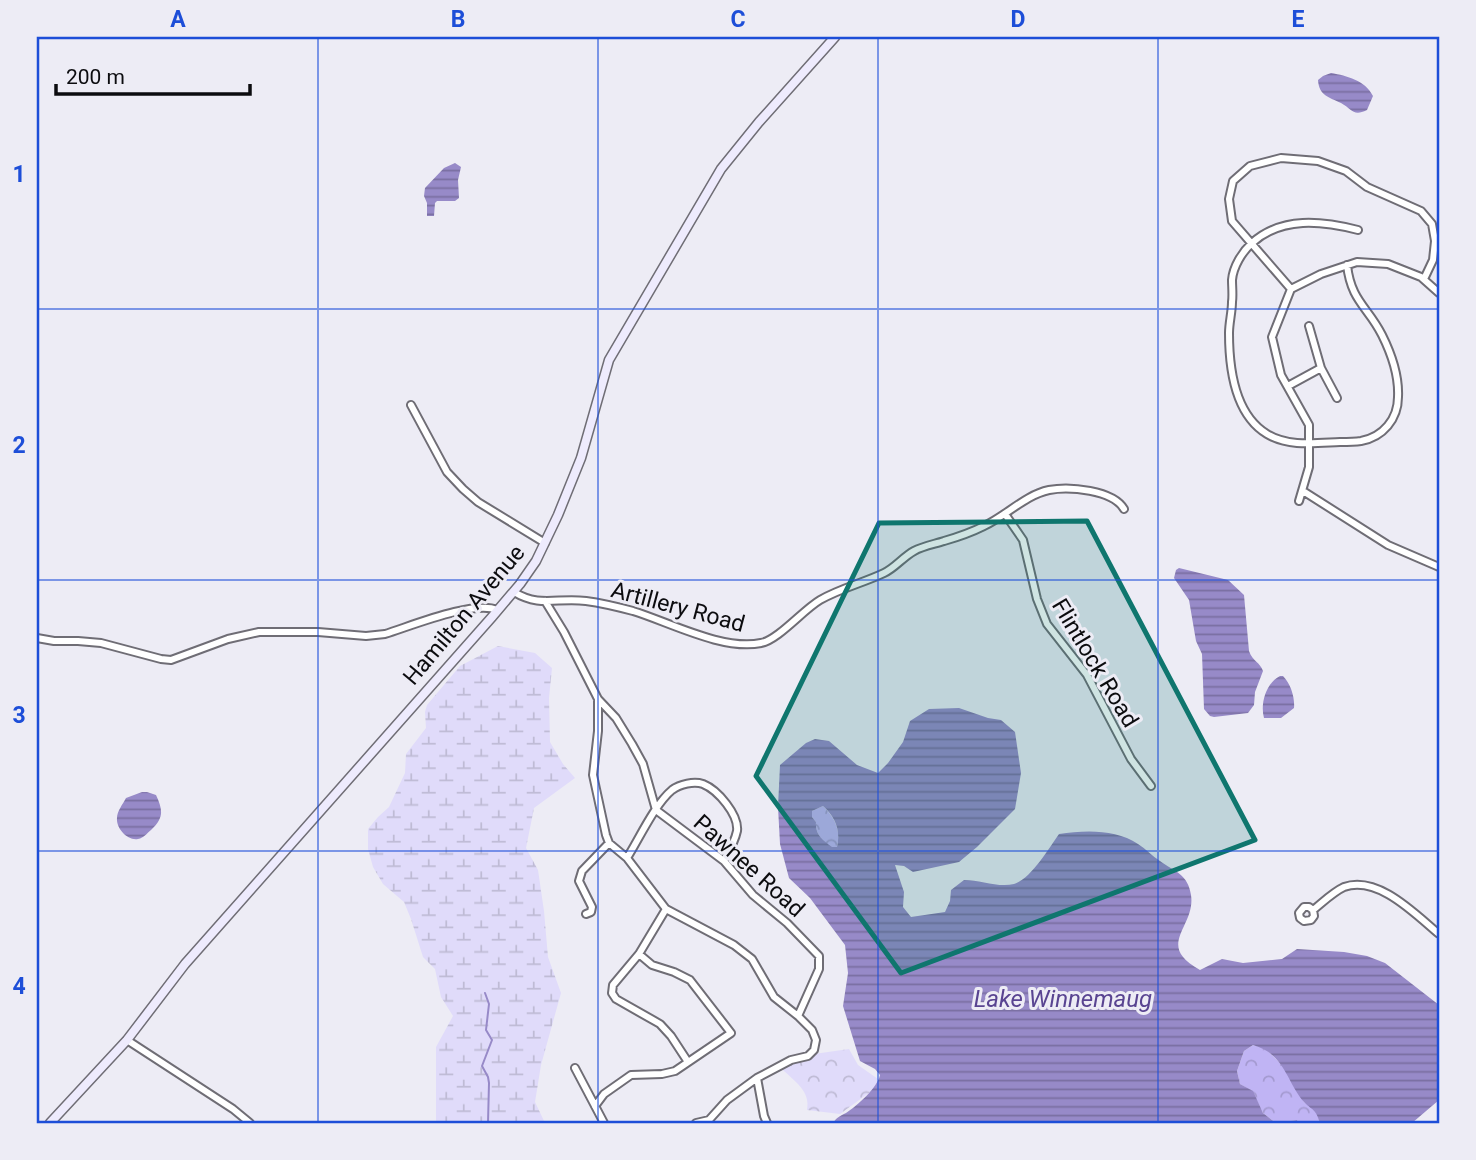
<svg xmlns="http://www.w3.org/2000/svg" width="1476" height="1160" viewBox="0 0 1476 1160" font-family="Roboto,sans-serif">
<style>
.forest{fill:url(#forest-crowns)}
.wetland{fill:url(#wetland-marsh)}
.park{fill:url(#park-crowns)}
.water{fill:url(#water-rules);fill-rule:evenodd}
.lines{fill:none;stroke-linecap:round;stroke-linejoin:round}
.stream{stroke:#978ac8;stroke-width:2}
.street-casing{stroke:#6f6d75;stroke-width:10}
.secondary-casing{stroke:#6f6d75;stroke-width:11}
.street{stroke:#fff;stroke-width:6}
.secondary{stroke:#eeebfd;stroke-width:8}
.marked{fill:#0f766e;fill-opacity:0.2;stroke:#0f766e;stroke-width:5;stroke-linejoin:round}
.grid{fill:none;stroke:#1d4ed8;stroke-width:2;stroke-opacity:0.55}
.labels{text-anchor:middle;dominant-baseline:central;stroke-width:6;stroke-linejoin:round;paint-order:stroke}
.street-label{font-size:23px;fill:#0c0c0f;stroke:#edecf5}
.water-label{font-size:24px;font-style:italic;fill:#594491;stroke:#edecf5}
.neatline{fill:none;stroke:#1d4ed8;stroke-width:2.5}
.grid-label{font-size:23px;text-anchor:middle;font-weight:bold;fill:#1d4ed8}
</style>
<defs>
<pattern id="forest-crowns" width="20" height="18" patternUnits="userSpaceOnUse" patternTransform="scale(1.75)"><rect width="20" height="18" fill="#c0b4f4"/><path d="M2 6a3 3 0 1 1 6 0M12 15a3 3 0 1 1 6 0" fill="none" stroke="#a49ad0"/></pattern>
<pattern id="wetland-marsh" width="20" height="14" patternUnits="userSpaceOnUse" patternTransform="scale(1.75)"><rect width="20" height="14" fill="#e0dbfa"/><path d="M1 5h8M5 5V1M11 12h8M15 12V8" fill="none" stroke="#bfbbd5"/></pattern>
<pattern id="park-crowns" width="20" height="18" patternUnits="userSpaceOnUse" patternTransform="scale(1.75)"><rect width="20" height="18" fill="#e0dbfa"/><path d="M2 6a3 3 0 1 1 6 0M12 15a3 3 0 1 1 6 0" fill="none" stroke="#bfbbd5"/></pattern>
<pattern id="water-rules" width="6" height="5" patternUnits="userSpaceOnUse" patternTransform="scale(1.75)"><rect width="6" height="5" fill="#978ac8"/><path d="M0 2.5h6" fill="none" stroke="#7a6fa1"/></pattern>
</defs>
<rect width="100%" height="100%" fill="#edecf5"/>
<path class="forest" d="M823,806C835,818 841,830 837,847L832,848C823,840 815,835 816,822L812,817V811Z
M1253,1045L1265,1048L1283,1066L1304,1102L1317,1111L1320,1123H1299L1297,1120L1276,1123L1263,1113L1252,1091L1240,1084L1237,1071L1244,1051Z"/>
<path class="wetland" d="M498,646L535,653L552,668L549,698L550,742L563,764L575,778L534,808L526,848L538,870L544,911L548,957L561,993L541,1065L535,1102L545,1123H436V1047L453,1016L441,997L435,969L423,957L411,919L404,902L383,884L373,867L368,849V829L378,817L389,807L405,773L406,754L426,728L425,712L427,705L460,666Z"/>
<path class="park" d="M849,1049L858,1065L878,1079L877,1087L840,1114L807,1110C811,1091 794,1081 781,1068L793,1057Z"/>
<path class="water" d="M1331,73C1347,76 1365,80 1373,96L1367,110C1353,117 1352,109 1341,103C1329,97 1319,96 1318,80L1323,76Z
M455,163L461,167L458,180L459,198L455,201H437L435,203L434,216H427V203L424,196L425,188L444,168Z
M1179,568L1228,580L1244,595L1249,651C1253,662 1260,662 1263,671L1255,692L1254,705L1248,713L1214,717L1210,716L1204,709L1202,654L1196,641L1189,600L1174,578L1176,570Z
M1280,676H1283C1291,684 1295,698 1294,708L1281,718H1264C1260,704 1266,683 1280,676Z
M959,708L988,718L1001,720L1015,732L1021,773L1015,809L977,847L959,862L913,872L904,866L895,865L904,892L903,907L911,917L945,912L950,901L951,890L964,880C980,880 999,888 1014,884C1031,879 1049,848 1059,834C1085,830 1116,829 1138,844C1146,849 1152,856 1160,861C1175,872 1188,874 1191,895C1196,927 1154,945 1200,970L1222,959L1243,963L1282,959L1297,949L1344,952L1367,956L1385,963L1439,1005V1100L1412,1123H1320C1315,1108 1314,1112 1304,1102C1286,1081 1285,1054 1253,1045L1244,1051L1237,1071L1240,1084L1253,1091L1263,1113L1276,1123L1297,1120L1299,1123H833C837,1117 840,1116 846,1113C857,1106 878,1087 880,1075L875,1069L860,1061L843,1006L848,973L845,945L810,898L789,878L780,844L778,807L780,765L806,743L815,739L829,741L857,765L878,773L888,763L903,742L910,721L929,709ZM823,806C835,817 841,830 837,847H832C823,840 815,835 816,822L812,817V811Z
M142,792H147L156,795C163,810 164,818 151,830C147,833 144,838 138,839C127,841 116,828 117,818C117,811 123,804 126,798Z"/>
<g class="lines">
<path class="stream" d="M485,993L489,1004L486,1030L492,1040L482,1066L488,1077L489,1083L488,1123"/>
<defs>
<path id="street" d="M1347,265C1351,301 1368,307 1382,335C1391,353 1399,377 1398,397C1398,419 1383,437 1361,441C1354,442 1347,442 1340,442C1316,443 1288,447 1267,434C1234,414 1229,368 1229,333C1229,323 1232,312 1232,302C1233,295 1232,287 1232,280C1233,267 1242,252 1252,243C1282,216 1322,221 1358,230
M1291,289L1232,221L1229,199L1233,181L1250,166L1281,158L1318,161L1346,171L1367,187L1421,211L1432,224L1435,241L1433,260L1424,279
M1309,326L1321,368L1337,398
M1288,386L1321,368
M411,405L447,472L463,489L478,502L545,543
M1303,491L1388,545L1439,567
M1299,501L1309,467V425L1281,375L1272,337L1291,289L1321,274L1357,262L1388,264L1421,277L1439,293
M1005,514L1023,540L1037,599L1047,624L1087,675L1131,759L1151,786
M514,592C540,608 558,597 586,601C601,603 618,607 633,611C669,622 723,651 761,643C778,640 803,610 820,600C841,588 863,583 884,573C895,568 903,557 914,551C923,546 935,544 944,541C958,537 972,532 984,526C1006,516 1025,495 1049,490C1069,486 1113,490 1124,509
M545,601L564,632L598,699L616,718L632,744L643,764L656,810L724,861L753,895L787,923L819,956V969L798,1016
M37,638L54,641H78L101,643L161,659L171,660L228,639L259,632H318L366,636L385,634C411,626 474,600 497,610
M598,699V731L593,775L606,835L609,843L627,858L666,909L734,945L752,959L774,997L798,1016L812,1030L816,1040L814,1050L808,1056L791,1060L757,1078L727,1100L709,1120L696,1123
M627,858C639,839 655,804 672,790C680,784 694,781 703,784C718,790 739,815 737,831C735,841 729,852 724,861
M666,909L639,954L613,985L612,993L616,999L660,1024L671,1036L688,1062
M1313,910L1309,907H1304L1299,913L1300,918L1304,921L1311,920L1314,916L1313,910C1322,903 1333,892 1344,887C1378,875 1415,914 1439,934
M586,914L591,912L592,907L579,881L582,871L609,843
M127,1040L233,1109L250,1123
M575,1068L604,1123
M757,1078L764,1116L767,1123
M595,1106L604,1094L631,1075L662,1074L675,1071L731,1033L690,980L674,972L652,965L639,954"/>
<path id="secondary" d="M50,1123L127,1040L185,964L492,617L520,584L536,561L558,515L581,458L609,360L721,169L759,122L835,37"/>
</defs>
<use href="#street" class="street-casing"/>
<use href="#secondary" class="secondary-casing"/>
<use href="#street" class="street"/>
<use href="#secondary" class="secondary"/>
</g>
<path class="marked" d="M1087,521L1255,840L901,973L756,776L879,523Z"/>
<path class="grid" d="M318,37V1123M598,37V1123M878,37V1123M1158,37V1123M37,309H1439M37,580H1439M37,851H1439"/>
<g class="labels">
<g class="street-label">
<text transform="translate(678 607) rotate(15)">Artillery Road</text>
<text transform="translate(464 615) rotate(-50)">Hamilton Avenue</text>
<text transform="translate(1095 663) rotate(59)">Flintlock Road</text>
<text transform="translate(749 866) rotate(42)">Pawnee Road</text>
</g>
<g class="water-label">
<text x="1063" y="999">Lake Winnemaug</text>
</g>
</g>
<rect width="1476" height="1160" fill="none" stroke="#edecf5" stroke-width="77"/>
<path d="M56 84v10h194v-10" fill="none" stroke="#0c0c0f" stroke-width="3.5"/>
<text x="66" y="84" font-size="21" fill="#0c0c0f" stroke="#edecf5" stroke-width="5" paint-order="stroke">200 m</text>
<rect x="38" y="38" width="1400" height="1084" class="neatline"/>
<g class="grid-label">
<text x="178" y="27">A</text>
<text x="458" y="27">B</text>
<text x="738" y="27">C</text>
<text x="1018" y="27">D</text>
<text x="1298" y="27">E</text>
<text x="19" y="182">1</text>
<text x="19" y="453">2</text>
<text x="19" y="723">3</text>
<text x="19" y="994">4</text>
</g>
</svg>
